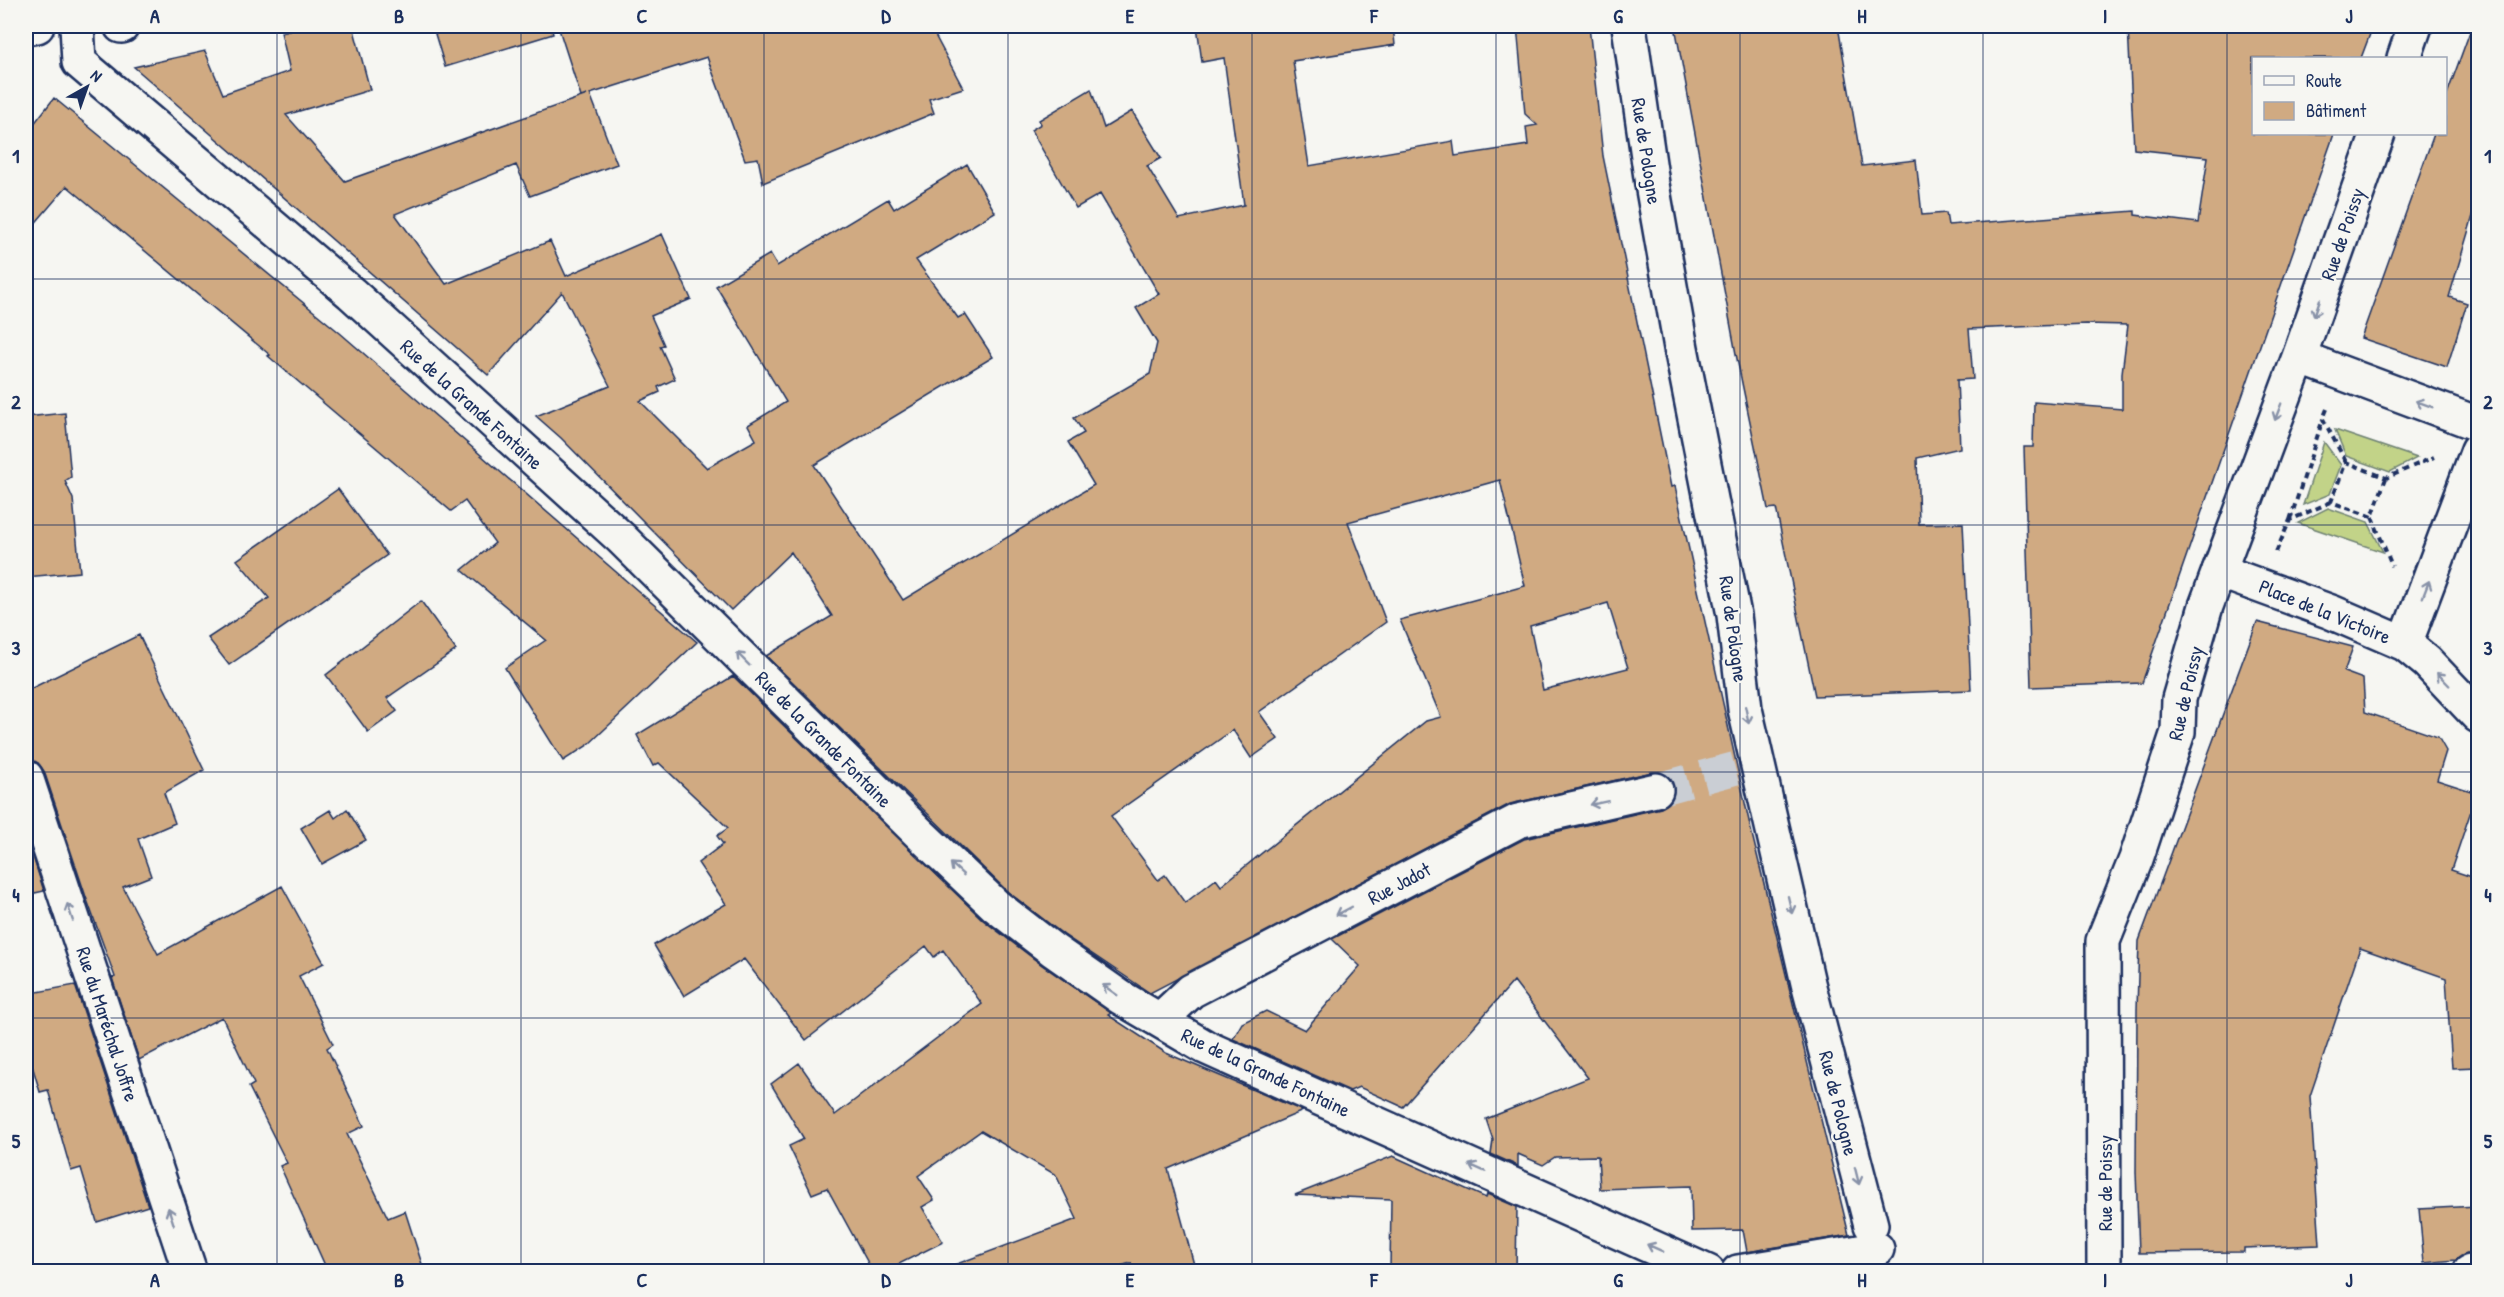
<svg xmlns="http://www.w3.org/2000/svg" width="2504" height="1297" viewBox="0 0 2504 1297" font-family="'Patrick Hand',sans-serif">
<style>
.green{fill:#c2d388;stroke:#6e8173;stroke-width:1.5}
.building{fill:#d0aa82;stroke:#1b2f5e;stroke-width:1.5;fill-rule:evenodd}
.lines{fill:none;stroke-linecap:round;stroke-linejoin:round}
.minor-tunnel{stroke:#caced4;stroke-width:33;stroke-dasharray:33 16;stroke-linecap:butt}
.pedestrian-casing{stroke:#1b2f5e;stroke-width:38}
.minor-casing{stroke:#1b2f5e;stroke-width:38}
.path{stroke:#1b2f5e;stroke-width:4;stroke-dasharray:6 4.5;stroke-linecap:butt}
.pedestrian{stroke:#f6f6f2;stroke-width:33}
.minor{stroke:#f6f6f2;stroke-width:33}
.oneway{stroke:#8892a8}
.grid{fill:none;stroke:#1b2f5e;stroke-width:1.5;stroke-opacity:0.55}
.labels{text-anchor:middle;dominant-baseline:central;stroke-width:5;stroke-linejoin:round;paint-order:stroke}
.street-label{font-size:20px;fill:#1b2f5e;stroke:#f6f6f2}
.neatline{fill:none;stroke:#1b2f5e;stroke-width:2}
.grid-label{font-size:20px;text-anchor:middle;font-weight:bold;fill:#1b2f5e}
</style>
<rect width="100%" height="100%" fill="#f6f6f2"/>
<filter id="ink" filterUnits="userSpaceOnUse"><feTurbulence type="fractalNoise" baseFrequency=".0167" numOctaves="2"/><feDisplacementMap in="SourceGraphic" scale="12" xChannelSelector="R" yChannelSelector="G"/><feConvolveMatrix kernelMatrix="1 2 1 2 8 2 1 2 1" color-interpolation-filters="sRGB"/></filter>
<g filter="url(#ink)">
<path class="green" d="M2335,430L2417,458L2390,472L2346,456Z
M2324,442L2341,465L2330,494L2303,505Z
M2328,508L2368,522L2383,552L2298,523Z"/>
<path class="building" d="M308,26H353L370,90L286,115L345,181L587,95L581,97L558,26H930L963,88L929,99L934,113L763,183L758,158L745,160L707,57L590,94L617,164L530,196L516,165L395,214L446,284L550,241L566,276L662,234L691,299L651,316L664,345L660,346L675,379L658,387L660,392L640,401L707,468L756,440L748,425L786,402L716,286L770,254L777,266L888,199L894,209L967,164L995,212L916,260L958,318L965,314L993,357L814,465L903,600L1094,485L1068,442L1084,433L1074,418L1150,374L1157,343L1136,308L1159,294L1100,194L1076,208L1031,130L1041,124L1039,120L1091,89L1104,128L1132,111L1161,158L1147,166L1179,219L1244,205L1224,58L1202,62L1197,26H1393L1395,45L1293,61L1309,166L1453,141L1455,156L1528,145L1526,127L1537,125L1525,114L1517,26H1589L1603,156L1671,487L1675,486L1751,830L1849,1235L1747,1252L1743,1230L1692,1231L1691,1186L1600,1189L1598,1156L1555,1157L1543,1165L1518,1154V1166L1491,1154L1493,1140L1486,1119L1588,1078L1514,981L1403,1107L1359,1087L1350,1091L1233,1039L1242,1023L1266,1011L1305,1030L1360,966L1332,939L1524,839L1661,808L1669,803L1674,795V785L1669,777L1661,772H1652L1510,804L1150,993L1064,935L1008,892L766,656L832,616L791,552L731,610L561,438L536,416L610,386L562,292L488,375L134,67L205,51L223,94L290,71L281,32ZM1500,480L1525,586L1400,620L1441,717L1426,721L1221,886L1216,879L1185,903L1165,875L1158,880L1111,816L1233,730L1251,758L1278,739L1259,712L1386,622L1348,522ZM1608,603L1628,668L1543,690L1530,626Z
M457,26H551L553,34L445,67L435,34Z
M1675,26H1838L1862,166L1916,160L1922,215L1946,213L1948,225L2135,211V215L2198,223L2208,157L2134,149L2128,26H2373L2361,58H2253V134H2334L2142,683L2031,687L2024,447H2033L2034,402L2122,409V373L2128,325L2086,324L1969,329L1973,379L1957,380L1960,448L1917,458L1919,524L1963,523L1971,690L1815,696L1776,508L1768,509L1736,354Z
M2472,26H2478V199L2449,297L2467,303L2447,367L2361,338L2434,134H2445V100Z
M54,98L340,333L697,642L588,745L563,761L505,668L546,640L462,570L495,543L465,501L451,511L268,356L270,355L67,186L26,234V134Z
M65,413L71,477L65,481L73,499L80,572L26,577V417Z
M338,489L387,555L229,665L208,638L269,598L237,560Z
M421,601L456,650L387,698L397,711L368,732L326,675Z
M2257,622L2353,647L2344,672L2363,679L2365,712L2438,737L2446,751L2437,780L2477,793L2451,870L2478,879V1067L2452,1068L2446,978L2360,948L2310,1096L2320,1245L2244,1248V1252L2139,1253L2136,1172L2137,1010L2139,941Z
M139,635L204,770L164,793L175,823L138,839L151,876L123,887L158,954L282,886L324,963L299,976L333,1044L327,1048L364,1126L347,1134L388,1218L405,1211L422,1264L397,1272H328L280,1166L287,1163L249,1087L254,1084L222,1017L139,1060L112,978L115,977L86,897L44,771L38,763L26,759V691Z
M733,676L983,920L1042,965L1111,1013L1108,1015L1166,1053L1303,1111L1168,1169L1196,1272H1133L1131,1263L1099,1272H947L946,1268L1077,1219L1056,1175L981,1131L918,1176L934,1200L922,1207L943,1242L883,1272H873L827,1188L812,1194L789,1146L804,1139L771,1084L799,1063L835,1115L982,1004L943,950L934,957L926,946L806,1040L744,959L684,996L654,945L726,904L698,863L723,844L717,836L728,828L659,763L653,766L637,735Z
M347,809L366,840L322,864L301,828L330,810L335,818Z
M26,835L44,891L26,895Z
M75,985L148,1206L97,1222L81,1168L71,1171L48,1090L40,1092L26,1045V994Z
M1393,1156L1486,1198L1487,1194L1517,1207L1516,1272H1390L1391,1199L1295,1195Z
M2478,1206V1253L2467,1254L2456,1260L2424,1263L2419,1209Z"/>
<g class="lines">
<path class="minor-tunnel" d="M1656,790L1758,762"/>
<defs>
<path id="pedestrian" d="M2104,1272L2103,941L2136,859L2178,732L2179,699L2206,606L2219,571
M2470,1272L2478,1271"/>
<path id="minor" d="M77,26L79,62L351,293L621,538L918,832L996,906L1053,950L1120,997L1205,1047L1708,1272
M121,26H122
M1629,26L1652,184L1681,348L1734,615L1745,709L1808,983L1871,1225
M26,28L37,26
M2404,58L2415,26
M2378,134L2299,357L2219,571L2331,612L2405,644L2427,662L2478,716
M2299,357L2478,424
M2405,644L2478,450
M26,777L190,1272
M1160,1020L1191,991L1518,821L1656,790
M1738,1272L1877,1249"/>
</defs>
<use href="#pedestrian" class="pedestrian-casing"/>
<use href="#minor" class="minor-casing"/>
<path class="path" d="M2327,409L2323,419L2346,462
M2386,478L2372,517L2331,502L2346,462L2386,478L2434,457
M2372,517L2392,566
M2290,520L2323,419
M2276,552L2290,520L2331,502"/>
<use href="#pedestrian" class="pedestrian"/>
<use href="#minor" class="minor"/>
</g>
<defs><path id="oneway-shaft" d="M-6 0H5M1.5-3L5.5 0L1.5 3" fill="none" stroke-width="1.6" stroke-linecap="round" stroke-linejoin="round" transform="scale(1.5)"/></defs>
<g class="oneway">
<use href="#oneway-shaft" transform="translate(2317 308) rotate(109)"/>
<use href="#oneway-shaft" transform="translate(2424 404) rotate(-159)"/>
<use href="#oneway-shaft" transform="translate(2278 412) rotate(111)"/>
<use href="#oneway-shaft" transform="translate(2426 589) rotate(-69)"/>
<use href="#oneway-shaft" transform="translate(743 659) rotate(-135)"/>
<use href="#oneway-shaft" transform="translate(2443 679) rotate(-134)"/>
<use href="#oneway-shaft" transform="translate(1747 715) rotate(78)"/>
<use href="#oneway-shaft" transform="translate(1599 803) rotate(168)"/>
<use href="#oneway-shaft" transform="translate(957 869) rotate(-137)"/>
<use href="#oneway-shaft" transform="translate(1790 905) rotate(77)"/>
<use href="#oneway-shaft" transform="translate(1344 911) rotate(152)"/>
<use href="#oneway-shaft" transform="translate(70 912) rotate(-108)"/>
<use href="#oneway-shaft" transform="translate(1110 990) rotate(-145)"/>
<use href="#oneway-shaft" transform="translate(1477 1168) rotate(-156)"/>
<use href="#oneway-shaft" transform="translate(1857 1176) rotate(76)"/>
<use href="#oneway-shaft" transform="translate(171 1216) rotate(-108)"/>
<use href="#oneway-shaft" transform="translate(1655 1248) rotate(-156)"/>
</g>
</g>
<path class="grid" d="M277,26V1272M521,26V1272M764,26V1272M1008,26V1272M1252,26V1272M1496,26V1272M1740,26V1272M1983,26V1272M2227,26V1272M26,279H2478M26,525H2478M26,772H2478M26,1018H2478"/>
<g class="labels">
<g class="street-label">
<text transform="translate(1647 151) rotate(81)">Rue de Pologne</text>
<text transform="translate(2342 234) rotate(-71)">Rue de Poissy</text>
<text transform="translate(472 404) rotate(42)">Rue de la Grande Fontaine</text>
<text transform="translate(2325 611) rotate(22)">Place de la Victoire</text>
<text transform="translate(1734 629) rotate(82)">Rue de Pologne</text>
<text transform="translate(2185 693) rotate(-77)">Rue de Poissy</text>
<text transform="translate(824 739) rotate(45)">Rue de la Grande Fontaine</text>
<text transform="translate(1399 883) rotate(-28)">Rue Jadot</text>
<text transform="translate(108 1024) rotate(72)">Rue du Maréchal Joffre</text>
<text transform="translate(1266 1072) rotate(25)">Rue de la Grande Fontaine</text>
<text transform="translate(1839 1103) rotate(76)">Rue de Pologne</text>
<text transform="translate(2104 1183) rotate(-90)">Rue de Poissy</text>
</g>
</g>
<rect width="2504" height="1297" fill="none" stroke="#f6f6f2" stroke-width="66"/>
<rect x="2252" y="57" width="195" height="78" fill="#f6f6f2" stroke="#9ea6b7" stroke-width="1.5"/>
<rect x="2264" y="76" width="30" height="9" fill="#f6f6f2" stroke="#9ea6b7" stroke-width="1.5"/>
<text x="2306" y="87" font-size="18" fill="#1b2f5e">Route</text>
<rect x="2264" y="102" width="30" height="18" fill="#d0aa82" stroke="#9ea6b7" stroke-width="1.5"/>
<text x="2306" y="117" font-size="18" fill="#1b2f5e">Bâtiment</text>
<g transform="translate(87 87) rotate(40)" stroke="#f6f6f2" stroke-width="4.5" paint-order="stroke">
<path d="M0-4.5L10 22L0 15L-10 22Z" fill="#1b2f5e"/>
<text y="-9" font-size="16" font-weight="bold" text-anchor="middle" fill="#1b2f5e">N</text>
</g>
<rect x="33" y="33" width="2438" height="1231" class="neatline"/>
<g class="grid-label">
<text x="155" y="23">A</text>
<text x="399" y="23">B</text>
<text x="642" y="23">C</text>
<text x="886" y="23">D</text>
<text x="1130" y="23">E</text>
<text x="1374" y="23">F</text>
<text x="1618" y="23">G</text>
<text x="1862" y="23">H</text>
<text x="2105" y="23">I</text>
<text x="2349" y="23">J</text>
<text x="16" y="163">1</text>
<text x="2488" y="163">1</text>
<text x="16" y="409">2</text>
<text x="2488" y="409">2</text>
<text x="16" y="655">3</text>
<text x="2488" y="655">3</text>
<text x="16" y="902">4</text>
<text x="2488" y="902">4</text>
<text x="16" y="1148">5</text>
<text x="2488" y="1148">5</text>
<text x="155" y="1287">A</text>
<text x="399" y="1287">B</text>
<text x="642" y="1287">C</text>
<text x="886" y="1287">D</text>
<text x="1130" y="1287">E</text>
<text x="1374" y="1287">F</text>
<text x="1618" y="1287">G</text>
<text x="1862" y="1287">H</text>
<text x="2105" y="1287">I</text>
<text x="2349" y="1287">J</text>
</g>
</svg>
